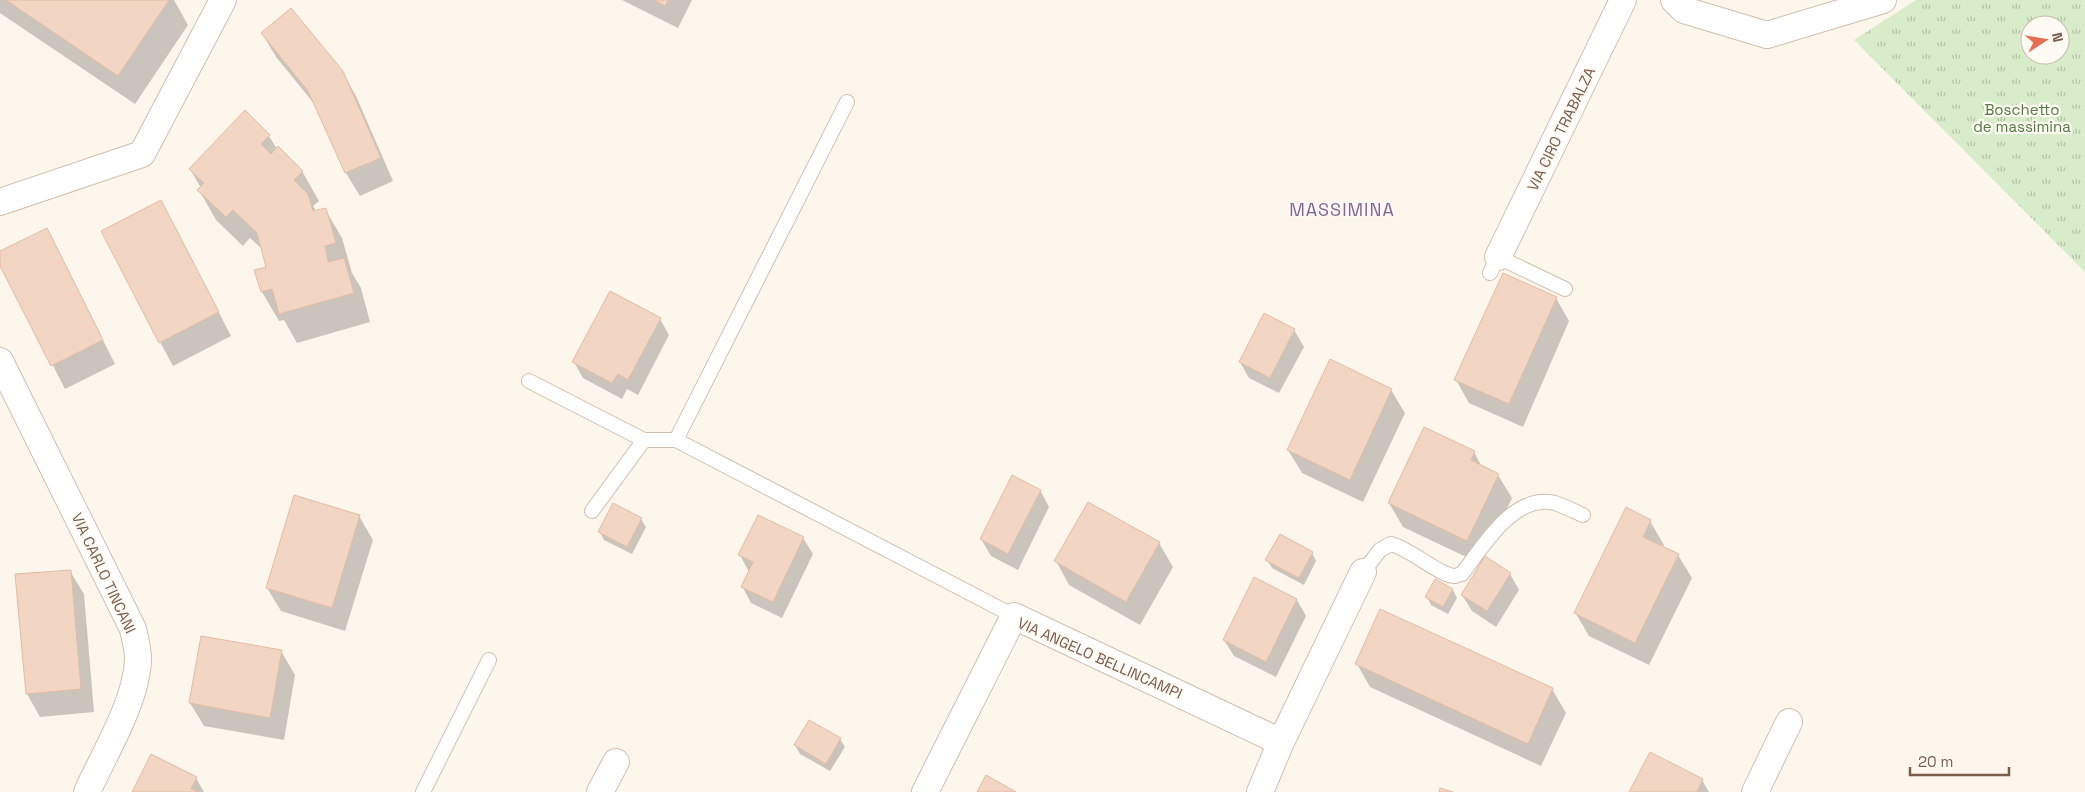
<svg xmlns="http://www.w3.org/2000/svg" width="2085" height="792" viewBox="0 0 2085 792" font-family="'Space Grotesk',sans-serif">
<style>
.park{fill:url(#park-tufts);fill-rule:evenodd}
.shadow{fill:#0003}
.building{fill:#f3d5c3;stroke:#e6bba3}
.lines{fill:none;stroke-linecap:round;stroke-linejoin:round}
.service-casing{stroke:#d1beb0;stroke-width:16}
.minor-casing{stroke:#d1beb0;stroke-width:28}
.service{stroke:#fff;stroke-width:14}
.minor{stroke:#fff;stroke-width:26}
.labels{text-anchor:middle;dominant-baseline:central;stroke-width:4.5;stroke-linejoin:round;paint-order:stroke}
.park-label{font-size:15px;fill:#537a41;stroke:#fffaf3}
.street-label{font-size:15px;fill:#7a5c4d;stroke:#fffaf3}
.quarter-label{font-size:18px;letter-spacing:1px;fill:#846695;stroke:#fffaf3}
</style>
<defs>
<pattern id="park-tufts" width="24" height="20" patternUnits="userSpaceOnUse" patternTransform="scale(1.25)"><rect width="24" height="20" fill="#d8ecc9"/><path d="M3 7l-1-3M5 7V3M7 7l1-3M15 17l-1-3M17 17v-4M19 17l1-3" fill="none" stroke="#b4c2a5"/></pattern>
</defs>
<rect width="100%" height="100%" fill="#fdf6ec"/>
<path class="park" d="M1916,0H2085V272L1854,40ZM2030,25H2060V55H2030Z"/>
<path class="shadow" d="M0,0H174L188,25L135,104L0,13Z
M622,0H692L678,28Z
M262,33L342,72L356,96L393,181L360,196L346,173L316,106L276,57Z
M269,136L277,149L302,171L319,201L313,206L316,211L325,209L342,238L352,273L361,288L370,322L297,343L284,320L279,321L262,292L256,271L267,267L263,250L250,238L243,246L216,220L199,190L201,188L190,169Z
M174,225L231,336L173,366L160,342Z
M47,229L115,364L65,389L0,263V253Z
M1556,298L1569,321L1523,427L1469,403L1456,380Z
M1265,315L1294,330L1304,347L1279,393L1249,378L1240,362Z
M660,319L669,335L638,395L627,389L622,399L583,378L574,362Z
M1391,390L1405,413L1363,502L1302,473L1288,450Z
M1474,452L1482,467L1498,475L1512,498L1484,557L1510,574L1519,590L1496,627L1472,611L1462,595L1481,564L1403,527L1389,503Z
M1040,490L1049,507L1018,570L991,556L981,539Z
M359,516L373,540L345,631L281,611L267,588Z
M759,516L803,538L813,554L782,618L751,603L742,586L749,572L740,555Z
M641,519L646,527L632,554L604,540L600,532Z
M1650,521L1664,545L1662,547L1678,555L1692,578L1649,665L1589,636L1575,612Z
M1159,543L1173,567L1140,625L1069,585L1056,561Z
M1312,553L1316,561L1304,585L1272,568L1267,560Z
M70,571L84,594L94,712L40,717L27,694Z
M1436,581L1453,590L1457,598L1448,614L1431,605L1427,597Z
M1297,600L1306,616L1276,677L1234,656L1224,640Z
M281,651L295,675L284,740L204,726L190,703Z
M1357,664L1552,689L1566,713L1541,766L1370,687Z
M840,739L845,747L830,771L800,754L795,745Z
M196,778L204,792H133Z
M1702,780L1709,792H1631Z"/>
<path class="building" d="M6,0H169L118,76Z
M654,0H668L665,6Z
M291,8L343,71L381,158L345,173L308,91L261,33Z
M245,110L270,135L261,144L271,154L278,146L303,171L294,180L308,194L313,211L326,208L336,243L325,246L328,262L344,258L354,293L279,314L272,289L261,292L254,270L266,267L257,233L233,210L226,217L197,190L204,183L189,169Z
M161,200L219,312L159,343L101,231Z
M47,228L103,340L51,366L0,266V251Z
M1503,273L1557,297L1509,404L1454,380Z
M610,291L661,318L628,380L618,374L612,383L572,362Z
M1264,313L1295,329L1270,378L1239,362Z
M1330,359L1392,389L1350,480L1287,450Z
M1424,427L1475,451L1471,460L1499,474L1467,541L1388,503Z
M1012,475L1041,490L1008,554L980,539Z
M294,495L360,515L332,608L266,588Z
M1088,502L1160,542L1126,602L1054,561Z
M613,503L642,518L627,547L598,532Z
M1626,507L1651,520L1643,537L1679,554L1635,643L1574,613Z
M758,515L804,537L773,602L741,587L753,562L738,555Z
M1280,534L1313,552L1299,578L1265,560Z
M1485,556L1511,573L1487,611L1461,595Z
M71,570L81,689L26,694L15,574Z
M1254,577L1297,599L1266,662L1223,640Z
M1435,579L1453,589L1443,607L1425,597Z
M1380,609L1553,688L1528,744L1355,664Z
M201,636L282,650L270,718L189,703Z
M809,720L841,738L826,764L794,745Z
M1650,752L1703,779L1697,792H1629Z
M151,754L197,777L191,789L198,792H132Z
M986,775L1016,792H977Z
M1440,788L1453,792H1439Z"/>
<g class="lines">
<defs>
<path id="service" d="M847,102L676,440L1014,616
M1490,273L1498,257L1565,289
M529,381L644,440H676
M592,511L644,440
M1363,572L1380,550L1391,544C1411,549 1440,576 1455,576C1456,576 1460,574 1462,574C1483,546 1514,493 1555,503C1564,506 1574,511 1583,515
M423,792L489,660"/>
<path id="minor" d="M1674,0L1684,10L1767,35L1883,0
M0,202L142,154L223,0
M1498,257L1623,0
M0,361L133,629C135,638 138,649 138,659C137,701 104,754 87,792
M600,792L616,762
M925,792L1014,616L1281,742
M1260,792L1281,742L1363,572
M1755,792L1789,722"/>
</defs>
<use href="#service" class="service-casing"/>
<use href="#minor" class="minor-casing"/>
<use href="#service" class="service"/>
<use href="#minor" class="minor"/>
</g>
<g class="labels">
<g class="park-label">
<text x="2022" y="109">Boschetto<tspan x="2022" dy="17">de massimina</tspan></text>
</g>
<g class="street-label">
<text transform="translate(1561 129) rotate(-64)">VIA CIRO TRABALZA</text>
<text transform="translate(104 573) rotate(65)">VIA CARLO TINCANI</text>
<text transform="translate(1100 658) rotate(24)">VIA ANGELO BELLINCAMPI</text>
</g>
<g class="quarter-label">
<text x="1342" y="209">MASSIMINA</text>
</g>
</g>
<g transform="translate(2045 40) rotate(78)"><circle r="24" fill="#fffaf3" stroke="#cabbb1"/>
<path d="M0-4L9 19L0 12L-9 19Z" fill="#e76f51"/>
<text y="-8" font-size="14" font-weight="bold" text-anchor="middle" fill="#7a5c4d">N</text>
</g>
<path d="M1910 767v8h99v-8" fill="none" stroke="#7a5c4d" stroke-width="2.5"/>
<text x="1918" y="767" font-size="15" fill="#7a5c4d" stroke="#fffaf3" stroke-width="4" paint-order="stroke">20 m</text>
</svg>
